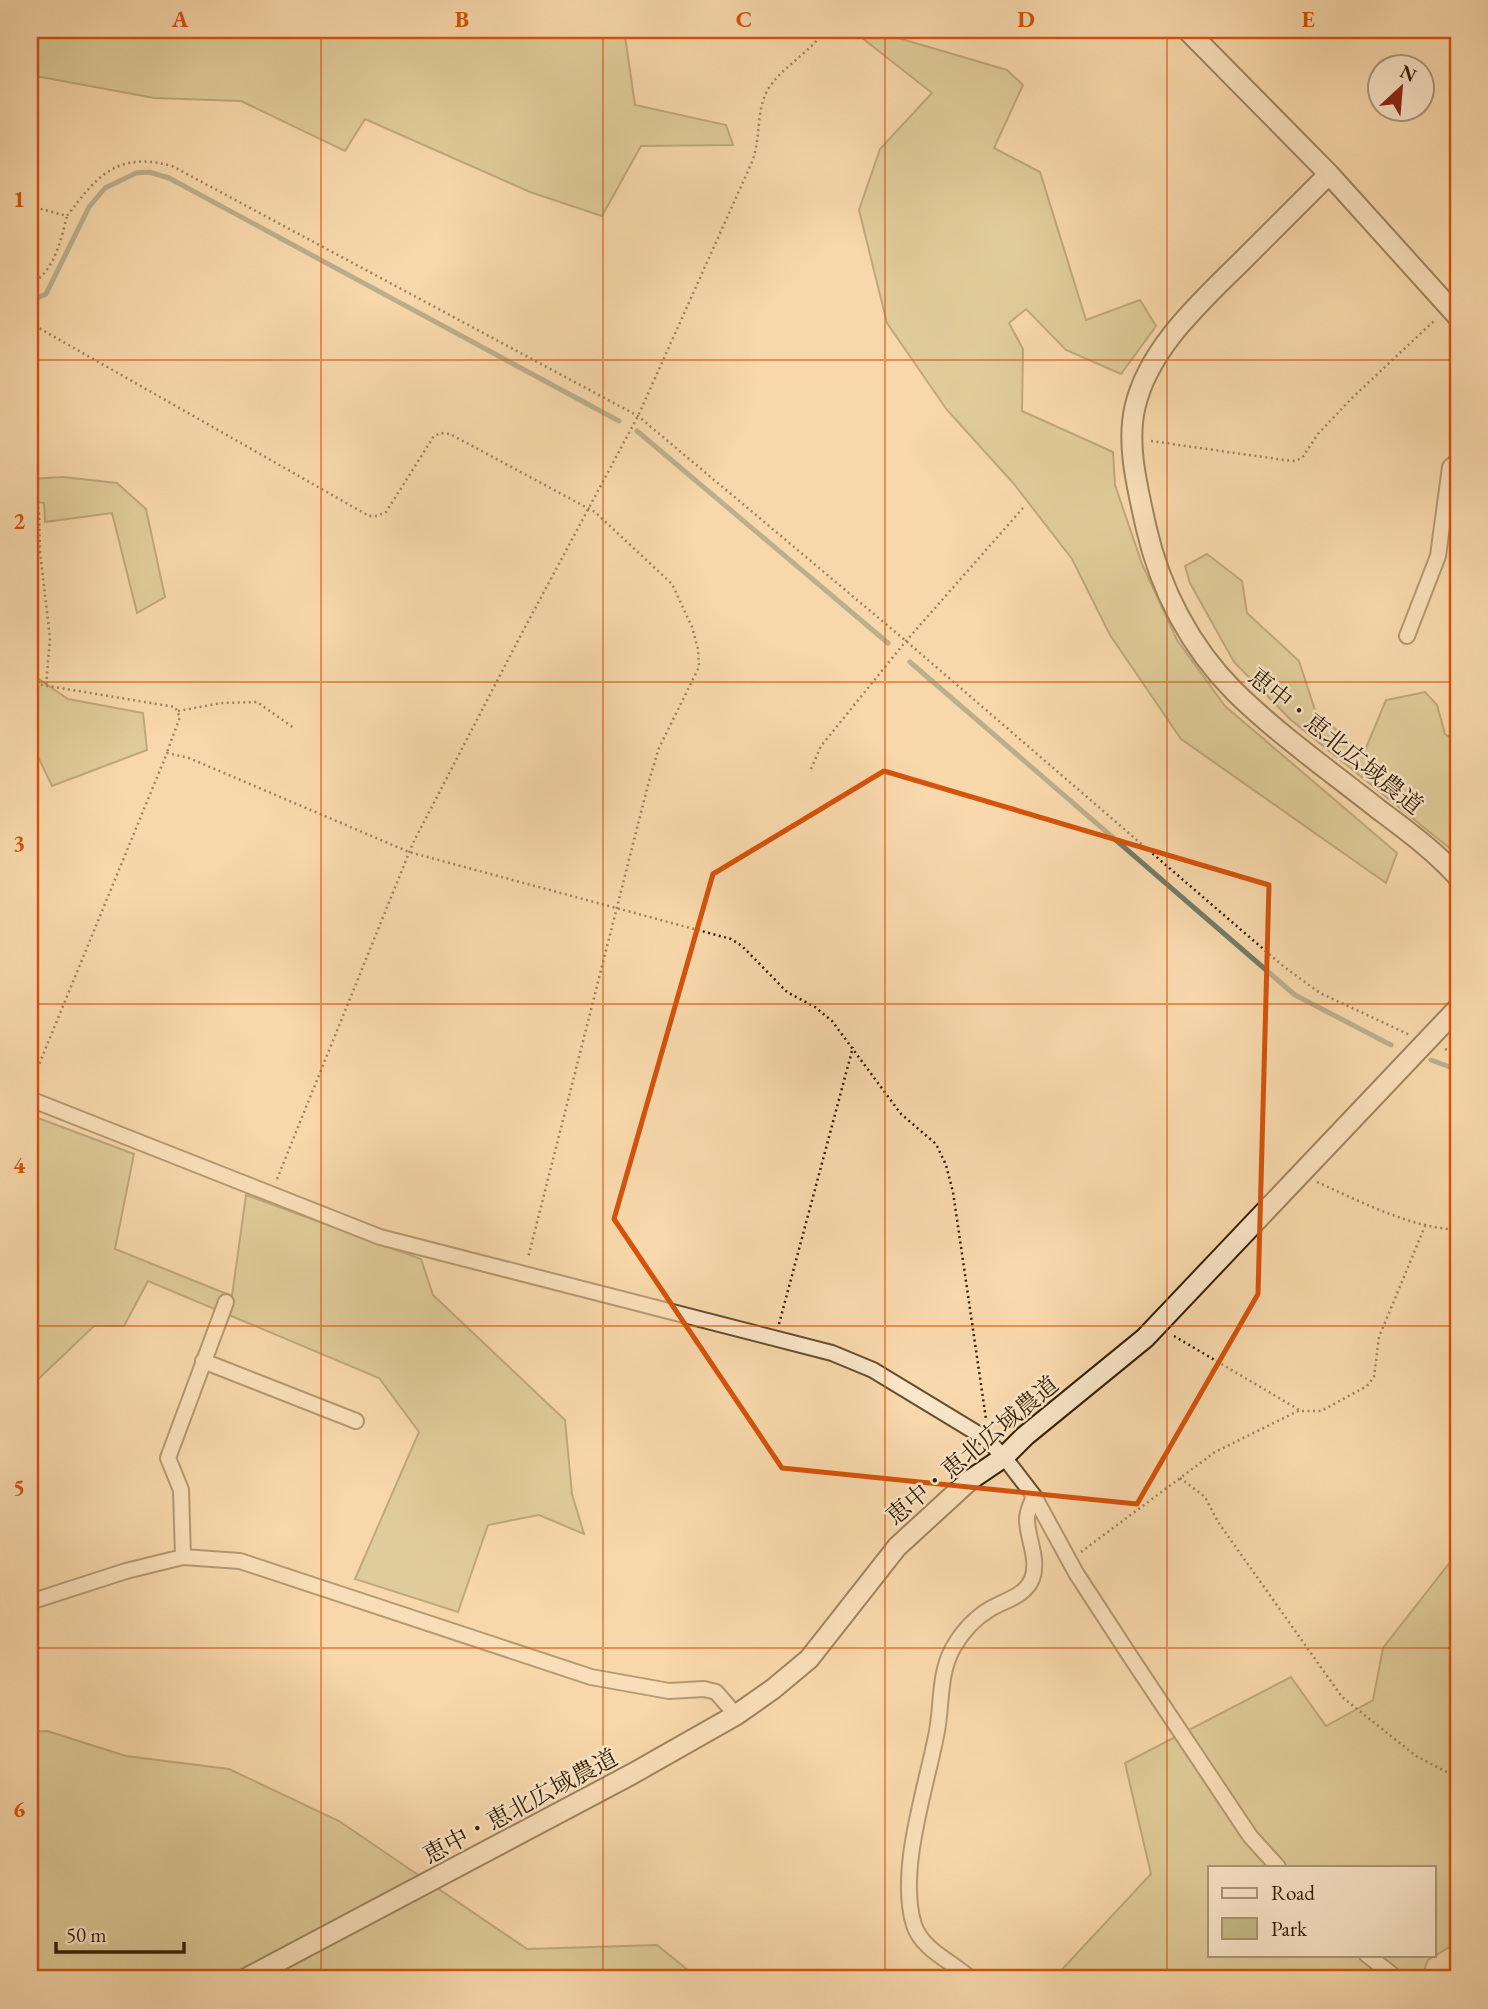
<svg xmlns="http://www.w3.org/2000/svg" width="1488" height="2009" viewBox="0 0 1488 2009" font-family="'EB Garamond','Noto Serif JP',serif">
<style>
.green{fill:#c4bc85;stroke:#7c6e44;stroke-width:2;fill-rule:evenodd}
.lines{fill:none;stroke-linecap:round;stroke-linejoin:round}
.stream{stroke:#737c67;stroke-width:5}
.street-casing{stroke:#654d2d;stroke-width:18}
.secondary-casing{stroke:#341f03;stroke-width:23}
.path{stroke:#341f03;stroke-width:2.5;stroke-dasharray:2 3.5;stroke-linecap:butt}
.street{stroke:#fae6c9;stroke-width:14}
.secondary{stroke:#fae6c9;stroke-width:19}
.marked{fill:none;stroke:#d6530b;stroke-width:5;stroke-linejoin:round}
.grid{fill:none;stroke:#d6530b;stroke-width:2;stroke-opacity:0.55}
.labels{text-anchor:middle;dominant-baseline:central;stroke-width:5;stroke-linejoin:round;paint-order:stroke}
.street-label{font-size:24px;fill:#341f03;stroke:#fae6c9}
.neatline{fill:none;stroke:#d6530b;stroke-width:2.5}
.grid-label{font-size:23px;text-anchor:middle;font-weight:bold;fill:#d6530b}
</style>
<rect width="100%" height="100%" fill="#f8d8ac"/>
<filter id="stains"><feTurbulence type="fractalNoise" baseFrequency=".00286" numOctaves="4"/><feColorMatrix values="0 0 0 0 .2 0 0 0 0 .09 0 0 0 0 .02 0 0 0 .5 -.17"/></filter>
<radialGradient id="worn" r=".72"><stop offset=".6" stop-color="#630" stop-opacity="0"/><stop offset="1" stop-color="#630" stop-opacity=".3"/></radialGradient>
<path class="green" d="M30,30H605L625,36L635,105L726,125L733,145L641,146L602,216L530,192L365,119L345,151L241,101L154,98L30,75Z
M852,30H895L898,38L1007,70L1023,85L994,148L1040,172L1086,320L1140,300L1156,326L1121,374L1066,350L1026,309L1009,323L1023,349L1022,411L1113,452L1115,485L1142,564L1177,640L1225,706L1397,853L1386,883L1181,739L1110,635L1072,559L1014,484L947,410L887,323L859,210L880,149L932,93Z
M63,477L117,483L146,509L165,597L137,613L112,513L45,522L44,503L30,501V479Z
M1207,554L1242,581L1247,613L1299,661L1315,710L1363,755L1386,700L1425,692L1437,705L1445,734L1458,742V855L1291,720L1234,662L1190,583L1185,566Z
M30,673L68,699L143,713L147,750L52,786L30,740Z
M30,1115L134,1154L115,1249L232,1296L246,1195L421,1259L433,1295L565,1420L572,1494L584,1534L539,1515L488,1525L458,1612L355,1579L419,1432L379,1378L148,1281L124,1326H94L30,1387Z
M1458,1552V1942L1428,1960L1421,1979H1053L1151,1874L1125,1763L1291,1677L1326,1726L1373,1700L1383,1648ZM1210,1867H1434V1955H1210Z
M47,1731L126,1756L229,1769L339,1821L527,1949L657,1945L699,1979H30V1732Z"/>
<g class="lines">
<path class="stream" d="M30,301L46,294L89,207L105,188L136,173L149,172L169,178L619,421
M637,431L888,643
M910,662L1295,995L1391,1045
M1431,1060L1458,1070"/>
<defs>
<path id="street" d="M1407,636L1438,556L1450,467L1458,460
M30,1099L380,1237L832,1353L873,1370L985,1438L1004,1457L1034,1496L1076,1573L1130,1656L1250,1836L1278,1867
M203,1361L356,1421
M183,1557L181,1490L168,1458L226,1302
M30,1602L126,1571L183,1557L240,1561L591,1677L669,1691L704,1689L716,1692L736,1715
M1367,1955L1398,1979
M971,1979C953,1962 922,1950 914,1925C897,1870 927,1786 937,1731C942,1703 939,1673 953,1648C962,1632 975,1618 990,1609C1005,1600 1024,1597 1032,1579C1039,1560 1028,1540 1027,1521C1026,1513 1031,1504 1034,1496"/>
<path id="secondary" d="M1187,30L1329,174L1458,317
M1329,174C1301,202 1272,231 1243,260C1202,301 1149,347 1135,407C1126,446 1138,489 1146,527C1160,589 1190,647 1235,692C1279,735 1330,771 1378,809C1406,830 1435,851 1458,877
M245,1979L632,1774L736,1715L773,1689L809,1659L897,1547L970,1480L1004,1457L1025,1436L1145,1338L1458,1008"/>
</defs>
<use href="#street" class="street-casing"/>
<use href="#secondary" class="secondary-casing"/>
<path class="path" d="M638,30H682
M30,206L67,216C97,176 117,151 172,166L638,416L906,641L1283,966L1320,993L1410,1035
M30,284C54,273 61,240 67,216
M30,323L369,516H377L386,512L434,436L441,433L450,434L595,512L672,584L692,627L698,649L699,667L659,748L649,781L528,1258
M1151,441L1284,460L1294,461L1302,458L1318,434L1352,398L1436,319
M30,500L36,504L39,510L40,552L50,638L46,686
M30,683L175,707L180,717L167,752
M178,711L221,703L257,702L294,728
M811,769L821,746L906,641L1023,508
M1445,1049L1458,1054
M31,1084L167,753L189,758L409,852L731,939L742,946L787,992L815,1007L832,1021L901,1114L936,1144L946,1165L953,1192L986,1419
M277,1179L413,843L523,631L638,416L752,162C761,138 756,112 767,91C781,67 810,53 825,30
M1317,1182C1362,1202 1408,1227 1458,1230
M779,1324L853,1047
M1174,1336L1301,1411H1321L1367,1386L1374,1377L1379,1337L1425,1226
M1180,1478L1205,1497L1218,1522L1342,1697L1416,1756L1458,1778
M1081,1552L1215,1452L1300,1410"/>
<use href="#street" class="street"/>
<use href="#secondary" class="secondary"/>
</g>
<path d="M0 0H1488V2009H0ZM884,771L1269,885L1258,1294L1137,1504L782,1468L614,1219L713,874Z" fill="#f8d8ac" fill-opacity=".55" fill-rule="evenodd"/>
<path class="marked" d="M884,771L1269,885L1258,1294L1137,1504L782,1468L614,1219L713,874Z"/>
<path class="grid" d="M321,30V1979M603,30V1979M885,30V1979M1167,30V1979M30,360H1458M30,682H1458M30,1004H1458M30,1326H1458M30,1648H1458"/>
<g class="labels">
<g class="street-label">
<text transform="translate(1336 741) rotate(39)">恵中・恵北広域農道</text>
<text transform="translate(972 1450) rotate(-40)">恵中・恵北広域農道</text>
<text transform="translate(520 1806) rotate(-28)">恵中・恵北広域農道</text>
</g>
</g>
<rect width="1488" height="2009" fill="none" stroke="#f8d8ac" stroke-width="77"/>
<rect x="1208" y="1866" width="228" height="91" fill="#fae6c9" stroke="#ab967a" stroke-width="2"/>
<rect x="1222" y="1888" width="35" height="10" fill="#fae6c9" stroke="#ab967a" stroke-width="2"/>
<text x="1271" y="1900" font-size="21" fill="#341f03">Road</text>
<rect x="1222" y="1918" width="35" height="21" fill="#c4bc85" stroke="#ab967a" stroke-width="2"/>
<text x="1271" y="1936" font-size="21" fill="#341f03">Park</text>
<g transform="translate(1401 88) rotate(26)"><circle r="33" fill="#fae6c9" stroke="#ab967a" stroke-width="2"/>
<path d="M0-5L12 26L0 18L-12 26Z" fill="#8f2418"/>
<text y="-10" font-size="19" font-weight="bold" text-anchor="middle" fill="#341f03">N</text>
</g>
<path d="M56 1942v10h128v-10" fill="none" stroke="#341f03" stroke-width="3.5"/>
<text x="66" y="1942" font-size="21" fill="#341f03" stroke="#fae6c9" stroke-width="5" paint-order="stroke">50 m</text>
<rect x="38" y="38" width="1412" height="1932" class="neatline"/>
<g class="grid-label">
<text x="180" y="27">A</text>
<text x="462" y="27">B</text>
<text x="744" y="27">C</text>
<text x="1026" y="27">D</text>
<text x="1308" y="27">E</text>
<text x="19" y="207">1</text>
<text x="19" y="529">2</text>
<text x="19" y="851">3</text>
<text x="19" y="1173">4</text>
<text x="19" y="1495">5</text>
<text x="19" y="1817">6</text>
</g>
<rect width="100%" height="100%" filter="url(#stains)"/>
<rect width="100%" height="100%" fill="url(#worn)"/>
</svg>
